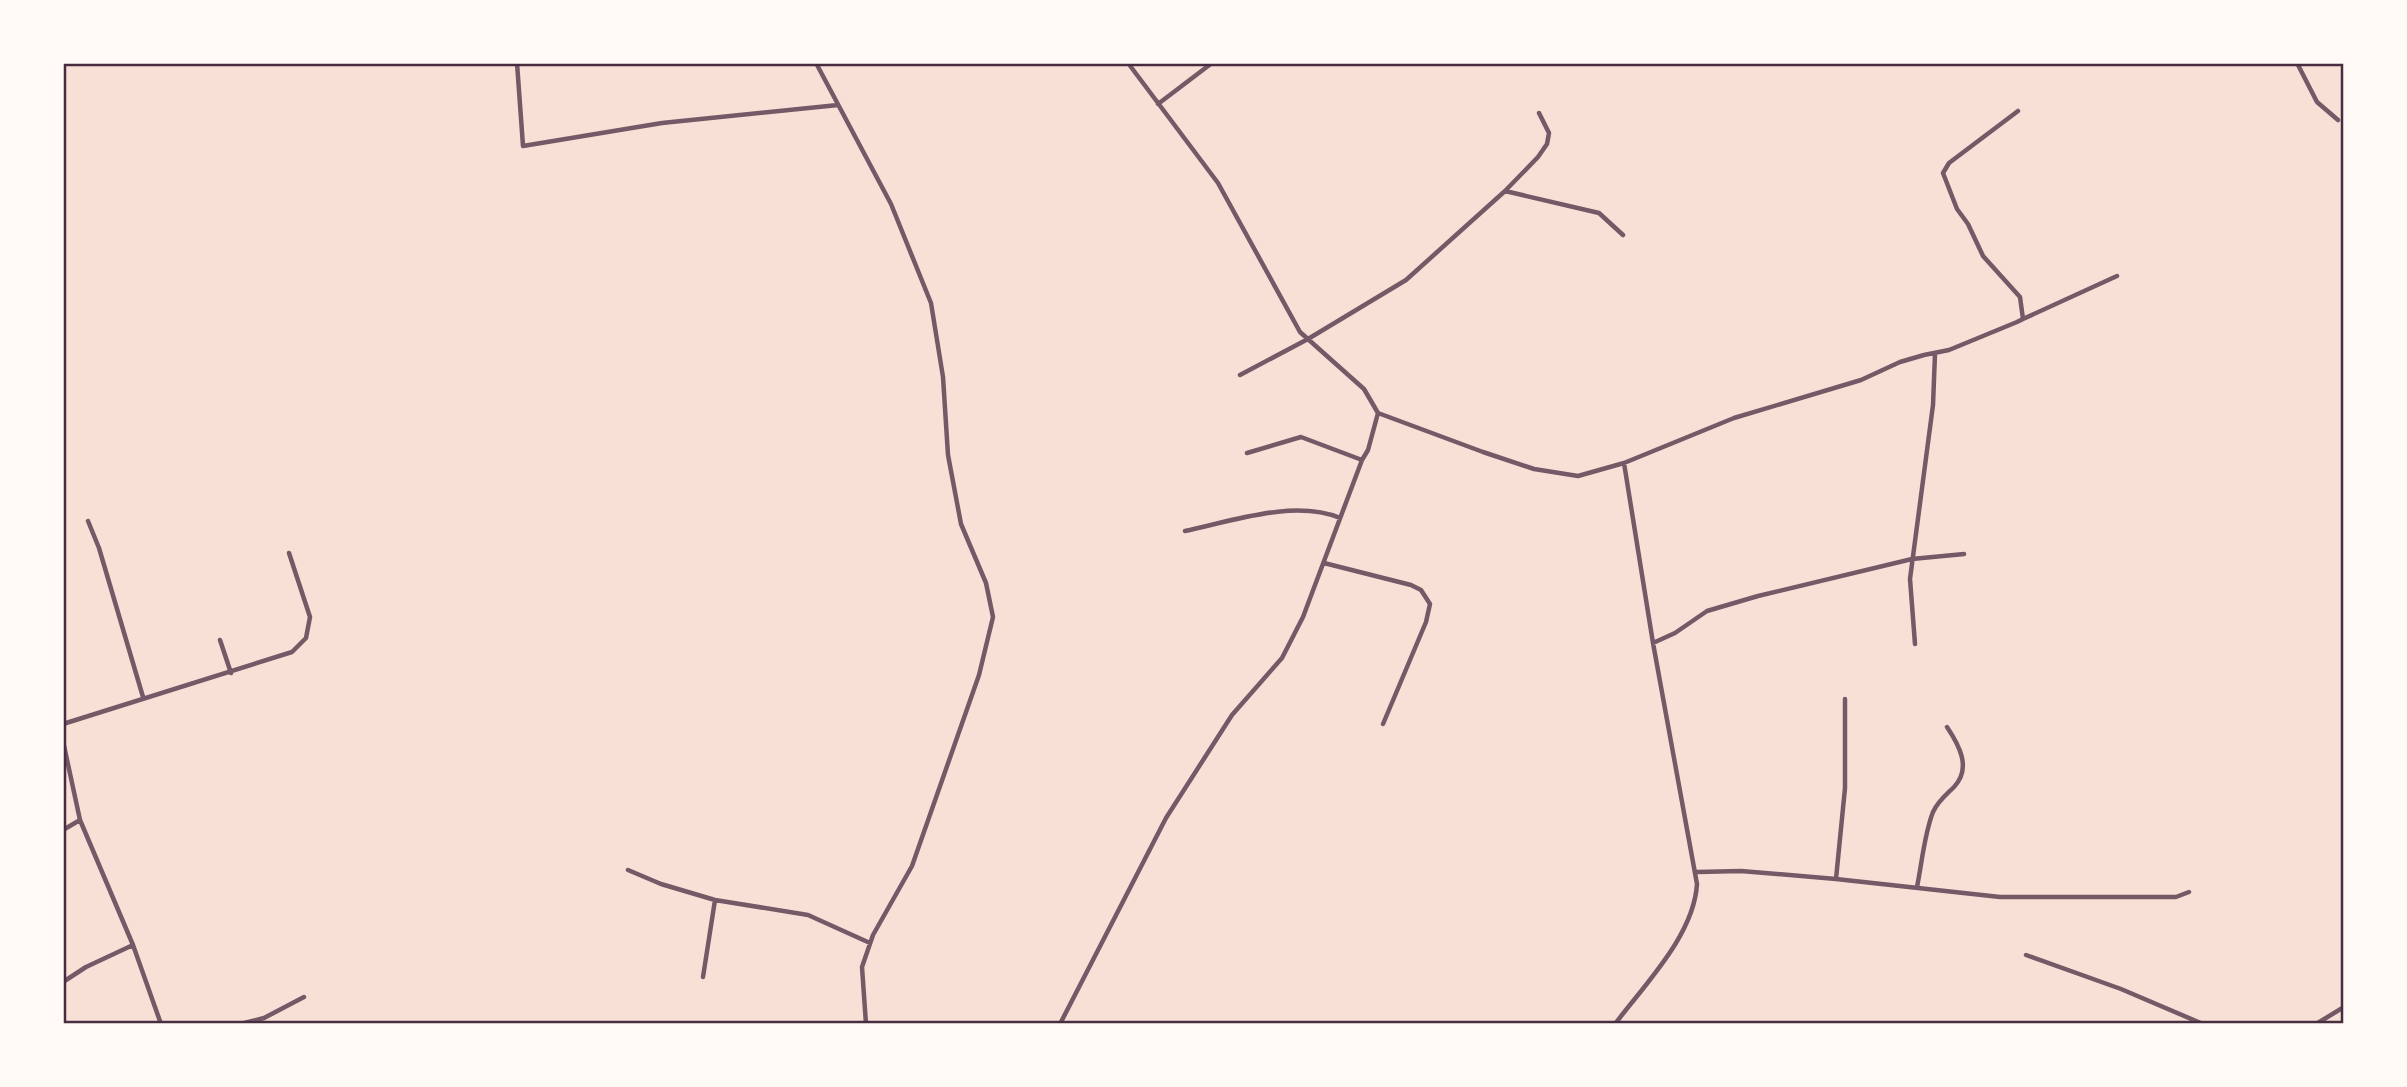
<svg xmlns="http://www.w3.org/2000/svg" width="2407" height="1087" viewBox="0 0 2407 1087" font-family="'Exo 2',sans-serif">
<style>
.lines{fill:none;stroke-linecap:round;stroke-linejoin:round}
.minor{stroke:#755966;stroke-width:4.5}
.neatline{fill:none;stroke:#4a2c40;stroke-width:2.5}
</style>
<rect width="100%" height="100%" fill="#f7e1d7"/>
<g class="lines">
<path class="minor" d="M517,63L523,146L662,123L838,105
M816,63L891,204L931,303L943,377L948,455L961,524L986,583L993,617L979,675L912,866L873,935L862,967L866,1024
M2297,63L2317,102L2338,120
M1158,104L1212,63
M1505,191L1599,213L1623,235
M2023,319L2117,276
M1240,375L1308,339L1406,280L1505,191L1538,157L1547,144L1549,133L1539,113
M1378,413L1483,452L1534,469L1578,476L1624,463L1734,418L1861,380L1900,362L1924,355L1949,350L2017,322L2023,319L2020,297L1983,256L1968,224L1957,209L1943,173L1949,163L2018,111
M1247,453L1301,437L1362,460
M88,521L99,548L143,697
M1185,531C1232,521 1295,499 1340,518
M1324,563L1411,585L1421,590L1430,604L1426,622L1383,724
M220,640L231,673
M1653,643L1675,633L1707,611L1758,596L1912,559L1964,554
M1915,644L1910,579L1933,405L1935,354
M63,724L292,652L306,638L310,617L289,553
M63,741L80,820L133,945L161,1024
M63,830L80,820
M628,870L661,884L715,900L808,915L870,943
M1697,872L1741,871L1836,879L2000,897H2176L2189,892
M1836,879L1845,788V699
M1917,887C1922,863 1924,835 1933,812C1938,801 1946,795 1954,787C1972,768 1959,745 1947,727
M2026,955L2121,989L2203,1024
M703,977L715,900
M63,982L86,967L133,945
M240,1024L264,1018L304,997
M1060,1024L1166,818L1232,715L1282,658L1303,617L1362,460L1368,450L1378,413L1364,389L1300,332L1218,183L1128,63
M1615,1024C1645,984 1694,935 1697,884L1653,643L1624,463
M2316,1024L2344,1007"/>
</g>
<rect width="2407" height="1087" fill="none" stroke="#fffaf5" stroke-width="130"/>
<rect x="65" y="65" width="2277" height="957" class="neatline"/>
</svg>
